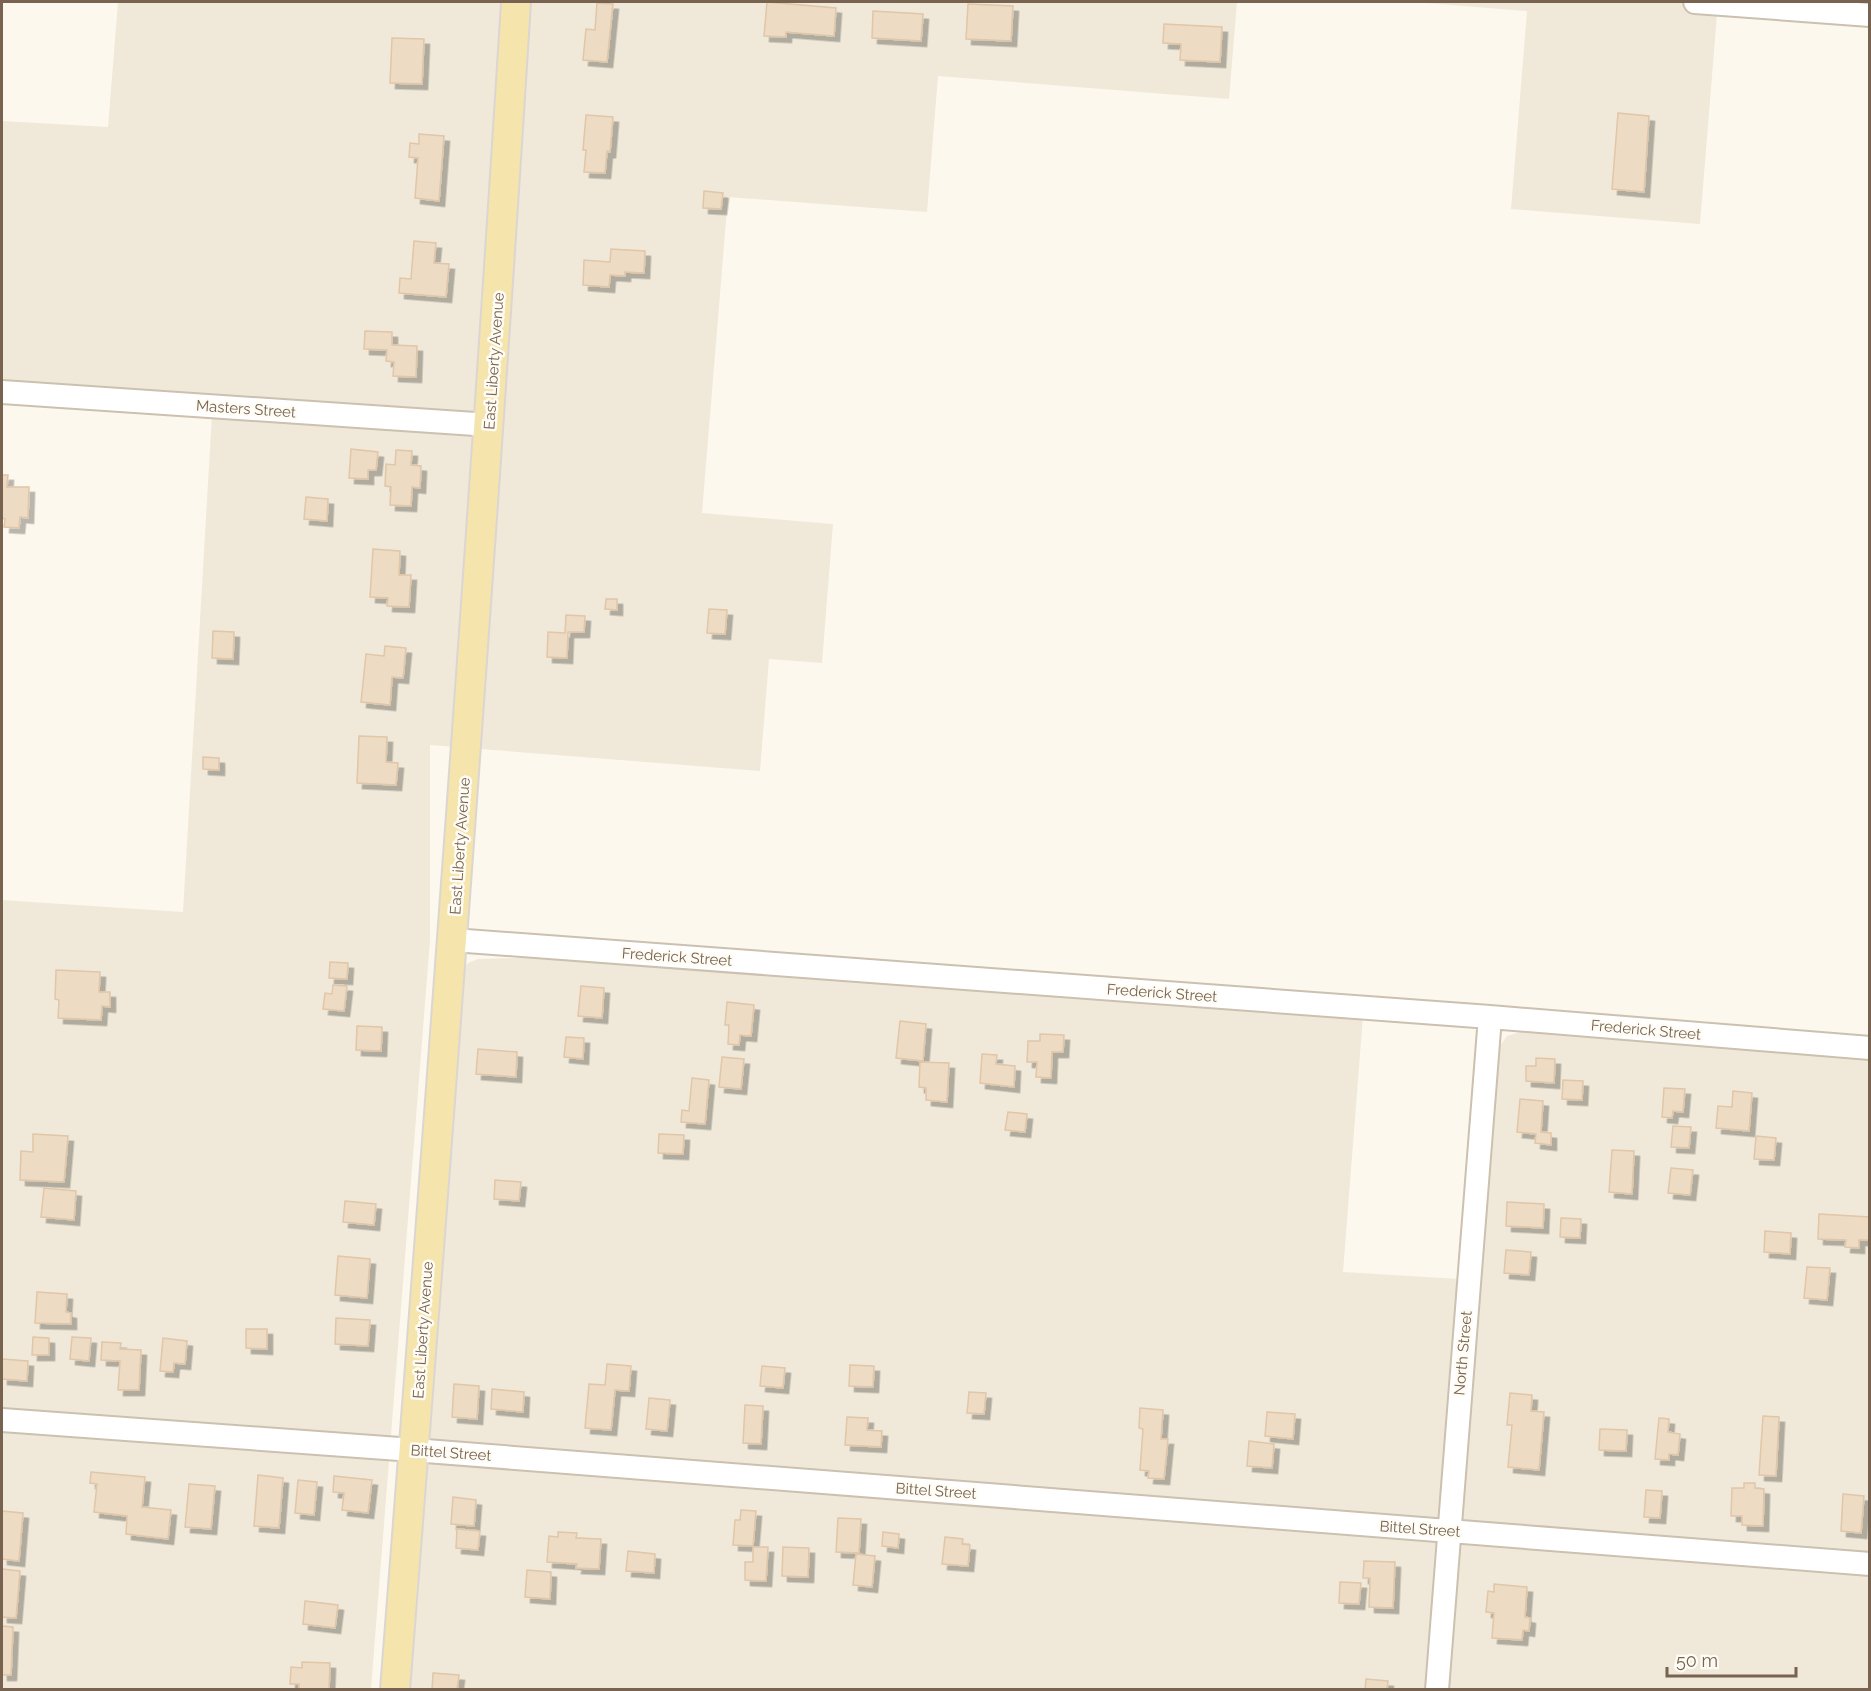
<svg xmlns="http://www.w3.org/2000/svg" width="1871" height="1691" viewBox="0 0 1871 1691" font-family="Raleway,sans-serif">
<style>
.residential{fill:#f0e9d9}
.building{fill:#eddbc4;stroke:#e1c6a8;stroke-width:1.5;filter:url(#shadow)}
.lines{fill:none;stroke-linecap:round;stroke-linejoin:round}
.minor-casing{stroke:#ccc0b0;stroke-width:26}
.major-casing{stroke:#dcd6d2;stroke-width:32}
.minor{stroke:#fff;stroke-width:22}
.major{stroke:#f5e4ab;stroke-width:28}
.labels{text-anchor:middle;dominant-baseline:central;stroke-width:5;stroke-linejoin:round;paint-order:stroke}
.street-label{font-size:15px;fill:#776350;stroke:#fefcf4}
</style>
<defs>
<filter id="shadow"><feDropShadow dx="5.5" dy="5.5" stdDeviation="0" flood-color="#0004"/></filter>
</defs>
<rect width="100%" height="100%" fill="#fcf8ed"/>
<path class="residential" d="M118,2H1237L1229,99L938,76L927,212L728,197L702,513L833,524L822,663L769,659L760,771L430,745V940L371,1689H2V900L183,912L213,397L2,381V121L108,127Z
M1413,2H1718L1700,224L1511,209L1527,11Z
M570,957L1363,1016L1343,1272L1476,1280L1495,1053L1507,1036L1520,1032H1541L1869,1060V1689L403,1690L461,971L468,963L478,959Z"/>
<path class="building" d="M767,2L836,8L834,36L786,32V37L764,36Z
M597,3L613,4L607,62L583,60L586,29L595,30Z
M968,4L1013,6L1011,41L966,39Z
M873,11L923,14L921,41L872,38Z
M1164,24L1222,27L1220,62L1180,60L1181,44L1163,43Z
M392,38L424,39L422,84L390,83Z
M1618,113L1649,116L1644,192L1612,189Z
M586,115L613,117L610,152L607,151L605,173L584,172L586,150H583Z
M419,134L444,136L439,201L415,198L418,158L409,157L410,143L419,144Z
M704,191L723,193L721,209L703,208Z
M414,241L436,243L434,263L449,264L446,297L399,293L400,278L411,279Z
M611,249L645,251L644,273L625,272V276L610,275L609,287L583,285L584,260L610,262Z
M365,331L392,332V345L417,346L416,377L393,376L394,362L386,361L387,350L364,349Z
M351,449L378,452L376,470H368V479L349,478Z
M396,450L412,451L411,465L421,466L420,488L412,487L411,506L390,505L391,487L385,486L386,464L395,465Z
M2,475H8L7,487H29L28,518L20,517L19,528L4,527L5,519L2,518Z
M306,497L328,499L327,521L304,519Z
M373,549L400,551L399,575H411L409,607L387,606L388,598L370,597Z
M606,599H617V610L605,609Z
M709,609L727,610L725,634L707,633Z
M566,615L585,616L584,632H568L567,658L547,657L548,632L565,633Z
M213,631L234,632L233,659L212,658Z
M385,646L406,648L403,678L392,677L390,705L361,702L366,654L384,656Z
M359,736L387,737L386,762L398,763L396,785L357,783Z
M203,757L219,758V770L203,769Z
M330,962L348,963L347,979L329,978Z
M56,970L100,972L99,992H110V1007L102,1006L101,1020L58,1018L59,1000L55,999Z
M333,985L347,986L344,1011L323,1009L325,993L332,994Z
M581,986L604,988L602,1018L578,1016Z
M727,1002L754,1005L751,1036L740,1035L739,1045L728,1044L729,1025H725Z
M900,1021L926,1024L923,1061L896,1058Z
M357,1026L382,1027L381,1051L356,1050Z
M1040,1034L1064,1035L1063,1052H1052L1051,1078L1036,1077L1037,1062H1027L1028,1041H1040Z
M566,1037L584,1038L583,1059L564,1057Z
M478,1049L517,1052L516,1077L476,1074Z
M982,1054L997,1055L996,1064L1015,1066L1014,1087L980,1083Z
M722,1057L744,1059L741,1089L719,1087Z
M1536,1058L1555,1059L1554,1083L1526,1081V1066H1536Z
M920,1062L949,1063L947,1102L926,1100V1088L919,1087Z
M692,1078L709,1080L705,1124L681,1122L682,1110L689,1111Z
M1563,1080L1583,1081L1582,1100L1562,1099Z
M1664,1088L1685,1089L1683,1112L1673,1111L1672,1118L1662,1117Z
M1733,1091L1752,1093L1749,1131L1716,1128L1718,1106L1732,1107Z
M1520,1099L1543,1101L1541,1132L1551,1133V1145L1535,1143L1536,1134L1517,1132Z
M1008,1112L1027,1114L1025,1132L1005,1130Z
M1673,1126L1691,1127L1689,1148L1671,1147Z
M33,1134L68,1136L64,1182L20,1180L21,1151L33,1152Z
M659,1134L684,1135L683,1154L658,1153Z
M1756,1136L1776,1138L1774,1160L1754,1159Z
M1612,1150L1634,1151L1632,1194L1609,1192Z
M1671,1168L1693,1170L1690,1195L1668,1193Z
M495,1180L521,1182L519,1201L494,1199Z
M44,1188L76,1191L74,1220L41,1217Z
M345,1201L376,1204L374,1225L343,1222Z
M1507,1202L1544,1204L1543,1228L1506,1226Z
M1819,1214L1870,1217V1240H1859V1248L1845,1247L1846,1240L1818,1239Z
M1561,1218L1581,1219L1580,1238L1560,1237Z
M1765,1231L1791,1233L1790,1254L1764,1252Z
M1506,1250L1531,1252L1529,1275L1504,1273Z
M338,1256L370,1259L367,1298L335,1295Z
M1807,1267L1830,1268L1827,1300L1804,1298Z
M37,1292L67,1294L66,1312L71,1313V1324L35,1323Z
M336,1318L370,1320L368,1346L335,1344Z
M246,1329H267V1349L246,1348Z
M33,1337L49,1338V1355H32Z
M72,1337L91,1338L89,1361L70,1359Z
M163,1338L187,1341L185,1364L174,1363L173,1372L160,1371Z
M102,1342L121,1343L120,1349L141,1350L139,1390H118L120,1361L101,1360Z
M2,1359L28,1361L27,1381L2,1379Z
M607,1364L631,1366L629,1391L615,1390L611,1430L585,1428L589,1384L605,1385Z
M850,1365L874,1366L873,1387L849,1386Z
M762,1366L785,1368L783,1388L760,1386Z
M454,1384L479,1386L477,1419L452,1417Z
M492,1389L524,1392L523,1412L491,1409Z
M969,1392L986,1393L984,1414L967,1413Z
M1510,1393L1532,1395L1531,1411L1544,1412L1539,1470L1508,1467L1512,1425H1507Z
M649,1398L670,1400L667,1431L646,1429Z
M745,1405L763,1406L761,1444L743,1443Z
M1140,1408L1163,1410L1161,1439H1168L1164,1479L1148,1478L1149,1471L1140,1470L1143,1429L1139,1428Z
M1267,1412L1295,1414L1293,1439L1265,1436Z
M1763,1416L1779,1417L1776,1476L1759,1475Z
M847,1417L868,1418L867,1430L882,1431L881,1447L845,1445Z
M1659,1418L1669,1419L1668,1432L1680,1434L1678,1455L1669,1454V1460L1655,1459Z
M1600,1429L1627,1430L1626,1451L1599,1450Z
M1249,1441L1274,1444L1272,1468L1247,1466Z
M91,1472L145,1477L142,1507L171,1510L168,1539L126,1534L127,1516L94,1512L97,1484L90,1483Z
M258,1475L283,1478L279,1528L254,1526Z
M334,1476L372,1480L368,1513L342,1510L344,1493L333,1492Z
M298,1480L317,1482L314,1515L295,1513Z
M1744,1483H1755V1488L1764,1489L1763,1526L1742,1525V1516H1731L1732,1488H1744Z
M189,1484L215,1486L211,1529L185,1527Z
M1646,1490L1662,1491L1660,1518L1644,1517Z
M1843,1494L1864,1496L1861,1533L1841,1531Z
M453,1497L476,1500L474,1526L451,1524Z
M741,1510L756,1511L753,1546L733,1545L735,1520H740Z
M2,1511L23,1513L19,1561L2,1559Z
M838,1518L861,1519L859,1553L836,1552Z
M457,1529L480,1531L478,1550L456,1548Z
M558,1532L577,1533L576,1538L601,1539L599,1569L576,1568L577,1564L547,1562L549,1536L558,1537Z
M883,1532L899,1534L898,1548L882,1546Z
M945,1537L963,1539L962,1544L970,1545L968,1566L942,1564Z
M753,1547H768L766,1581L745,1580V1562H753Z
M783,1547L809,1548L808,1577L782,1576Z
M628,1551L655,1554L654,1573L626,1571Z
M856,1554L875,1556L872,1587L853,1585Z
M1364,1561L1395,1562L1393,1608L1369,1607L1370,1578H1363Z
M2,1569L20,1571L16,1618L2,1617Z
M527,1570L551,1572L550,1599L525,1597Z
M1340,1582L1361,1583L1359,1604L1339,1603Z
M1494,1584L1527,1587L1525,1617L1530,1618L1529,1631L1523,1630L1522,1640L1492,1638L1494,1613L1486,1612L1488,1591L1494,1592Z
M305,1601L338,1605L335,1628L303,1624Z
M2,1626L13,1627L11,1675H2Z
M302,1662L330,1663L329,1690H299V1684H290L291,1667L302,1668Z
M433,1673L459,1675L457,1690H432Z
M1366,1679L1388,1681L1387,1690H1365Z"/>
<g class="lines">
<defs>
<path id="minor" d="M1695,2L1870,15
M2,392L490,425
M453,940L1490,1017L1870,1048
M2,1420L413,1450L1870,1564
M1437,1690L1490,1017"/>
<path id="major" d="M395,1690C439,1127 481,565 516,2"/>
</defs>
<use href="#minor" class="minor-casing"/>
<use href="#major" class="major-casing"/>
<use href="#minor" class="minor"/>
<use href="#major" class="major"/>
</g>
<g class="labels">
<g class="street-label">
<text transform="translate(494 361) rotate(-86)">East Liberty Avenue</text>
<text transform="translate(246 409) rotate(4)">Masters Street</text>
<text transform="translate(460 846) rotate(-86)">East Liberty Avenue</text>
<text transform="translate(677 957) rotate(4)">Frederick Street</text>
<text transform="translate(1162 993) rotate(4)">Frederick Street</text>
<text transform="translate(1646 1030) rotate(5)">Frederick Street</text>
<text transform="translate(423 1330) rotate(-86)">East Liberty Avenue</text>
<text transform="translate(1463 1353) rotate(-85)">North Street</text>
<text transform="translate(451 1453) rotate(4)">Bittel Street</text>
<text transform="translate(936 1491) rotate(4)">Bittel Street</text>
<text transform="translate(1420 1529) rotate(4)">Bittel Street</text>
</g>
</g>
<rect width="1871" height="1691" fill="none" stroke="#776350" stroke-width="6"/>
<path d="M1667 1667v9h129v-9" fill="none" stroke="#776350" stroke-width="3"/>
<text x="1676" y="1667" font-size="18" fill="#776350" stroke="#fefcf4" stroke-width="4.5" paint-order="stroke">50 m</text>
</svg>
